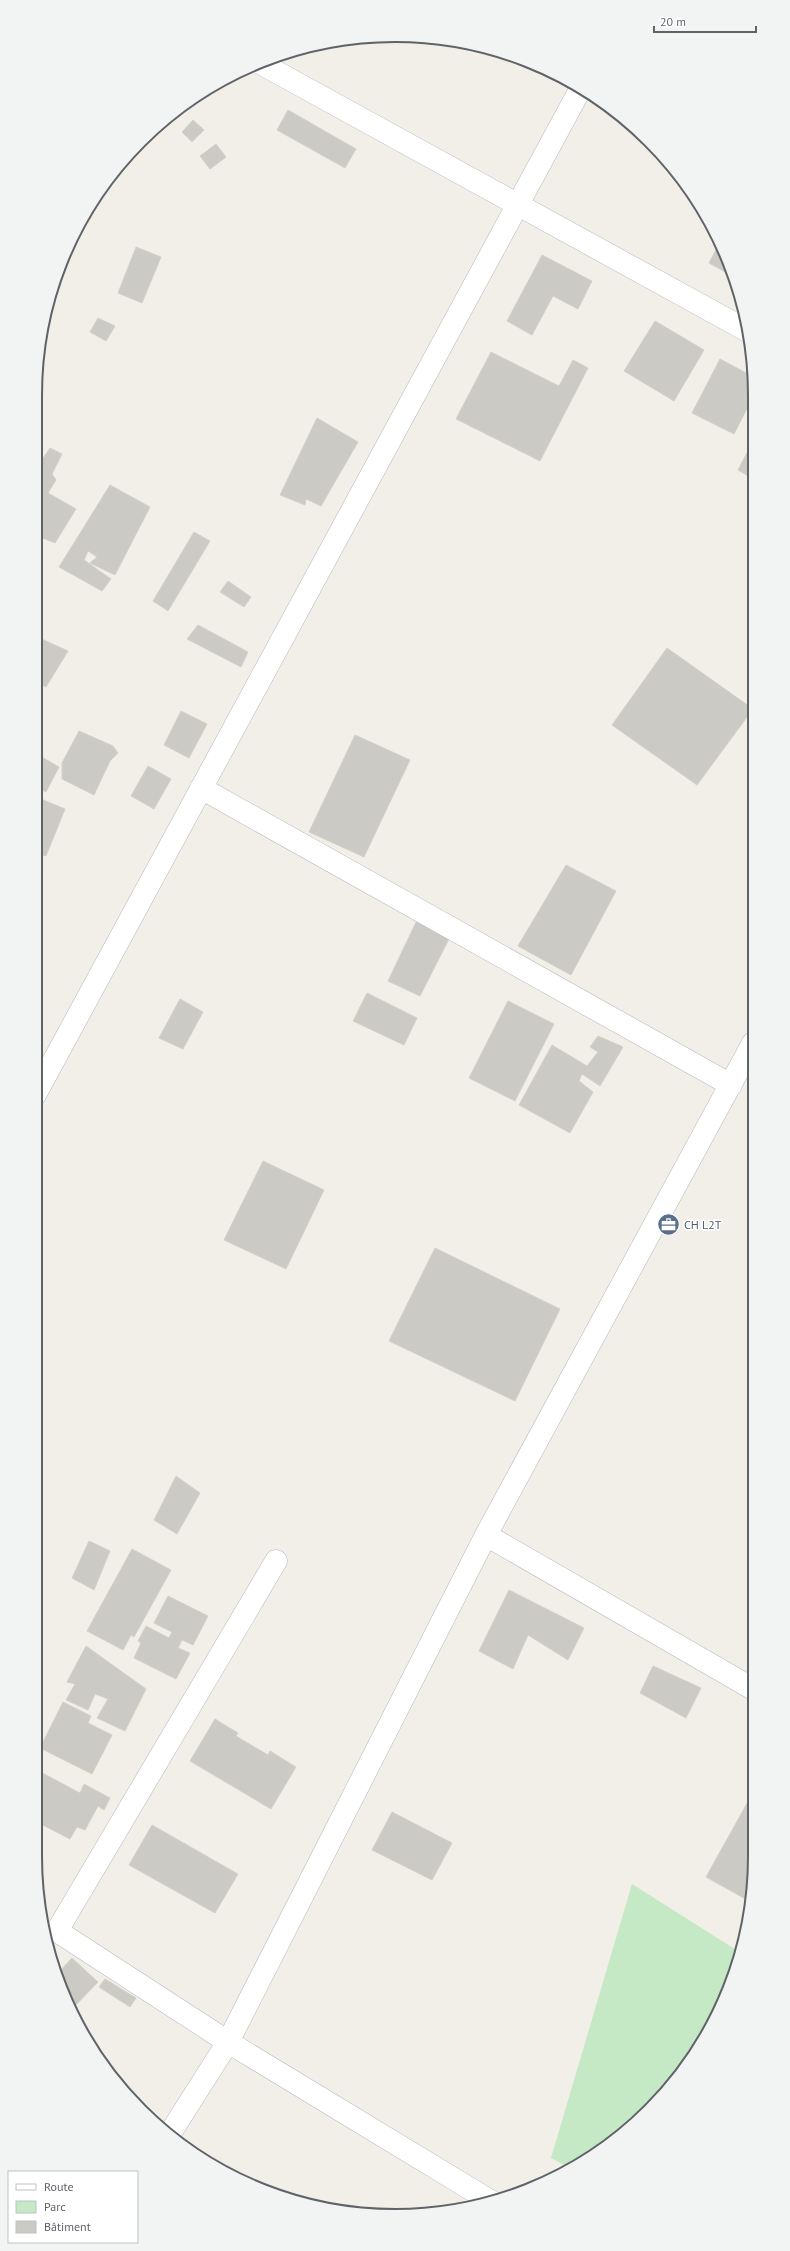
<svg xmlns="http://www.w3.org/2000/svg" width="790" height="2251" viewBox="0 0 790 2251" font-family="'PT Sans',sans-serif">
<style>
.green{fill:#c5e8c5}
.building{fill:#cccac5;stroke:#d6d1c6}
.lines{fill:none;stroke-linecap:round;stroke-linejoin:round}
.minor-casing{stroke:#b5b8bc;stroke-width:23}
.minor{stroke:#fff;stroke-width:22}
.labels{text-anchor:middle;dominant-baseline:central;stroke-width:3;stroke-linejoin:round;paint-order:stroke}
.service-label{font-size:12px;fill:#4e5e75;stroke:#fff;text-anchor:start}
.rim{fill:none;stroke:#5f6368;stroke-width:2}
</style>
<rect width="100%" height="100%" fill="#f1efe8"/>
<path class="green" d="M632,1884L741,1953L694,2056L649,2111L595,2155L568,2167L551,2158Z"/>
<path class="building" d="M288,110L356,149L345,168L277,130Z
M193,120L204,130L192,142L182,132Z
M216,144L226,157L210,169L200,156Z
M720,242L729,274L709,263Z
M136,247L161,257L142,303L118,293Z
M542,255L592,281L578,309L553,296L532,335L507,321Z
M98,318L115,326L106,341L90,332Z
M655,321L704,350L674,401L624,371Z
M491,352L559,386L573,360L588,368L540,461L456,419Z
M720,359L752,376V399L734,434L692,413Z
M317,418L358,442L321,506L306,499L305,505L280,495Z
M752,443V478L738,470Z
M50,448L62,454L52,474L56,480L48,493L76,509L55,543L35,535V470Z
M110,485L150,507L115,575L90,563L97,557L88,551L84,560L111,579L102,591L59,567Z
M194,532L210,541L168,611L153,601Z
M228,581L251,597L244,607L220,592Z
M198,625L248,652L241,667L187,639Z
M35,636L68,651L46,687L40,684L35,692Z
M667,648L753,709L697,785L612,725Z
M181,711L207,724L189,758L164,745Z
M79,731L113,746L118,753L110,761L94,795L62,779V763Z
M355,735L410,760L364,857L309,832Z
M35,753L59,767L46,792L35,786Z
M148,766L171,779L154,809L131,796Z
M41,799L65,809L46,856L35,852V815Z
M35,859L43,864L35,878Z
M566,865L616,891L571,975L518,946Z
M35,899L39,902L36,914H35Z
M418,918L452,933L420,996L388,981Z
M367,993L417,1018L404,1045L353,1021Z
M180,999L203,1012L183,1049L159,1038Z
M508,1001L554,1024L515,1101L469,1078Z
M598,1036L623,1047L600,1086L582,1074L579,1081L593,1092L570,1133L519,1105L552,1045L587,1066L598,1052L590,1047Z
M263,1161L324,1190L286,1269L224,1240Z
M435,1248L560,1309L515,1401L389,1341Z
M176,1476L200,1493L177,1534L154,1520Z
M89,1541L110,1551L94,1590L72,1578Z
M132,1549L171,1570L134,1637L131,1635L123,1650L87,1631Z
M509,1590L584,1628L568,1660L528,1635L513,1669L479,1651Z
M168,1596L208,1616L193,1645L182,1640L178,1648L190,1653L176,1679L134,1658L141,1643L138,1641L146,1626L169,1638L172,1632L154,1623Z
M86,1646L146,1689L125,1731L97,1718L108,1699L95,1694L88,1710L66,1700L75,1684L67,1682Z
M653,1666L701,1688L686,1718L640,1693Z
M63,1702L91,1716L88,1723L112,1735L92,1774L40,1748Z
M215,1719L238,1733L236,1736L268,1755L270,1751L296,1767L271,1809L190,1761Z
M35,1769L80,1793L84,1784L110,1798L104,1810L98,1806L85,1830L77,1827L70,1839L35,1821Z
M755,1789V1856L749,1901L706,1877Z
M392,1812L452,1843L432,1880L372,1850Z
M152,1825L238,1874L215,1913L129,1865Z
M72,1958L98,1982L72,2009L62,1994L57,1974Z
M105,1979L136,1998L130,2007L99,1987Z"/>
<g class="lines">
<defs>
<path id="minor" d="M260,63L746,330
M201,788L731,1085
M35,1095L581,88
M486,1535L755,1690
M276,1561L57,1931L228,2042L492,2202
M169,2135L228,2042L486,1535L753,1043"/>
</defs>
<use href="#minor" class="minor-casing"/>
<use href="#minor" class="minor"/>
</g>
<defs>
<symbol id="office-disc" viewBox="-11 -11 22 22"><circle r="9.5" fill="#5c6f8a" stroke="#fff"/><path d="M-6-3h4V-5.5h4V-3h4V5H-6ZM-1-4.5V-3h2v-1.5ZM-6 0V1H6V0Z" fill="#fff"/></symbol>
</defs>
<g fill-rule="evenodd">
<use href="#office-disc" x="656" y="1212" width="25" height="25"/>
</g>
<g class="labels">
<g class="service-label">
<text x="684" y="1224">CH L2T</text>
</g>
</g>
<path d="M0 0H790V2251H0ZM395 42H395A353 353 0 0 1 748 395V1856A353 353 0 0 1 395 2209H395A353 353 0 0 1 42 1856V395A353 353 0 0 1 395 42Z" fill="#f2f3f3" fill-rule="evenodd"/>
<path class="rim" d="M395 42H395A353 353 0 0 1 748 395V1856A353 353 0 0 1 395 2209H395A353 353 0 0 1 42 1856V395A353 353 0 0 1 395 42Z"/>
<rect x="8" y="2171" width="130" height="72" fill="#ffffff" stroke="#bfc1c3"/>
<rect x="16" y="2184" width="20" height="6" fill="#ffffff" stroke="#bfc1c3"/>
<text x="44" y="2191" font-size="12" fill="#5f6368">Route</text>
<rect x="16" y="2201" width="20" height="12" fill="#c5e8c5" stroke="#bfc1c3"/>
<text x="44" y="2211" font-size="12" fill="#5f6368">Parc</text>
<rect x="16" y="2221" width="20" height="12" fill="#cccac5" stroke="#bfc1c3"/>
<text x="44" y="2231" font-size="12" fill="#5f6368">Bâtiment</text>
<path d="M654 26v6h102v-6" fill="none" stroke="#5f6368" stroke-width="2"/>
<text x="660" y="26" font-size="12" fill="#5f6368" stroke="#ffffff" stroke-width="3" paint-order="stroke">20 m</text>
</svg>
